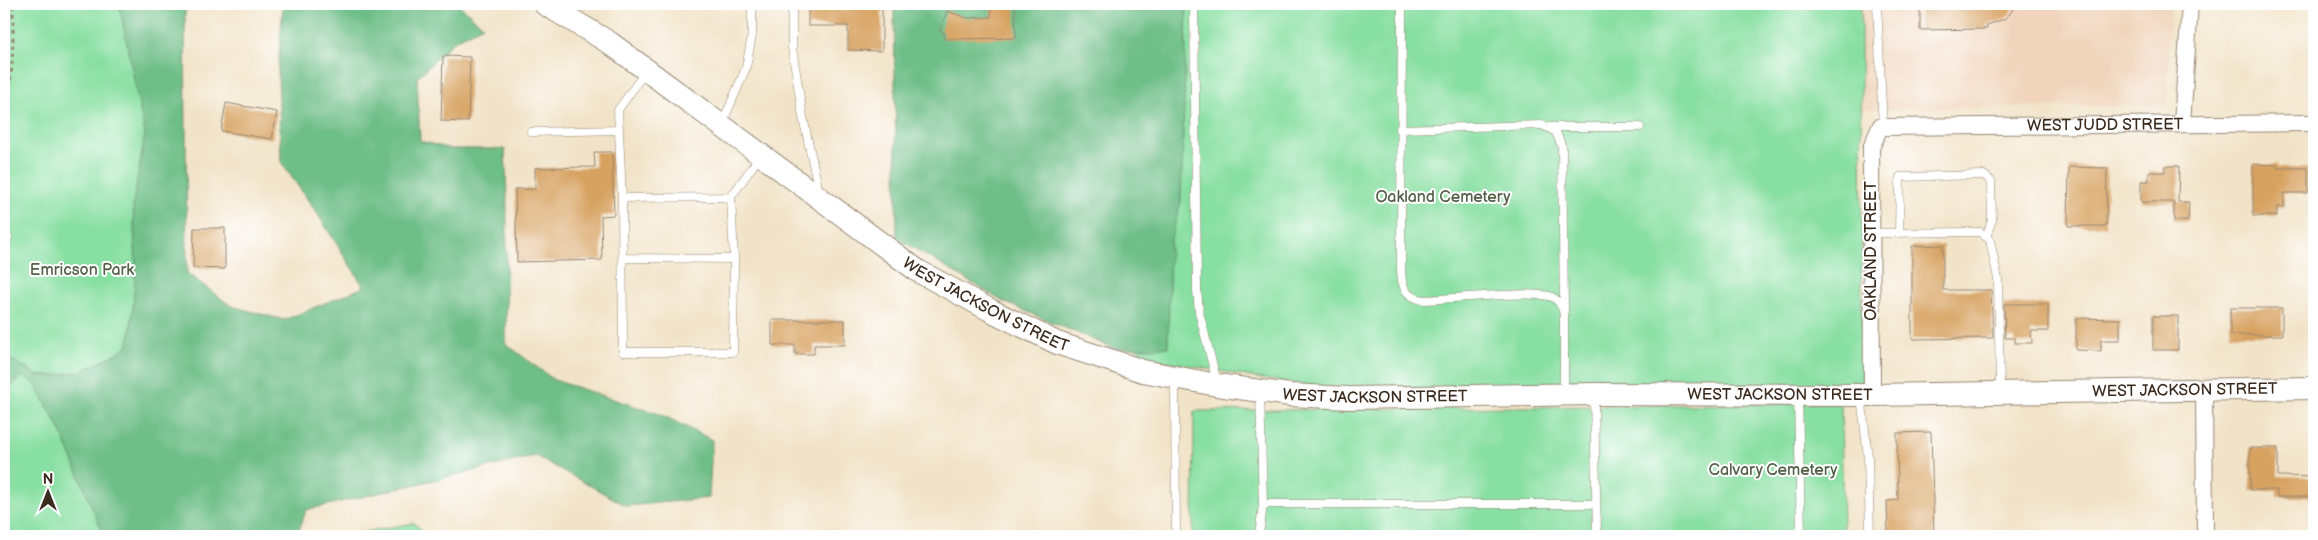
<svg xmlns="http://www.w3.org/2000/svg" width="2318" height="540" viewBox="0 0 2318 540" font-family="'Balsamiq Sans',sans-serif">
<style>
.built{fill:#f0d5bc}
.green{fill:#88dfa2;stroke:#628460}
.forest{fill:#6ebe88;stroke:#547453}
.building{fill:#d7a261}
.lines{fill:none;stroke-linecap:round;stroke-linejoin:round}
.lane-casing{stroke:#968672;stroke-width:9}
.street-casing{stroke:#968672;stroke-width:18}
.secondary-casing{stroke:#968672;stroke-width:24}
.path{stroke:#968672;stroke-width:3;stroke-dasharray:4 4;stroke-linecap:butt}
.lane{stroke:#fff;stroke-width:8}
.street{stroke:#fff;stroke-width:16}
.secondary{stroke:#fff;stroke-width:22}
.labels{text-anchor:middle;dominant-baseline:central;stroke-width:4;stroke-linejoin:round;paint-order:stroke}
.street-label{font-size:16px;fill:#3b2a1e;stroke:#fff}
.park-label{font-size:16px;fill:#526046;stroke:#fff}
</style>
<rect width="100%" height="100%" fill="#fff"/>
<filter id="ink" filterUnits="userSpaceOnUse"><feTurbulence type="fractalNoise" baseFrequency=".02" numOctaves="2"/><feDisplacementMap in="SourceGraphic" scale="10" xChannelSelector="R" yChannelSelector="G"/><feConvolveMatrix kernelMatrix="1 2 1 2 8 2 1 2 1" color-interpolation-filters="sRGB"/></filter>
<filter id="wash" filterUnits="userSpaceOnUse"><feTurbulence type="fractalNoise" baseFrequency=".0096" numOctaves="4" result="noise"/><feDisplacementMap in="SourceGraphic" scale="20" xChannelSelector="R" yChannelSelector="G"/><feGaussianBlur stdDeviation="1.12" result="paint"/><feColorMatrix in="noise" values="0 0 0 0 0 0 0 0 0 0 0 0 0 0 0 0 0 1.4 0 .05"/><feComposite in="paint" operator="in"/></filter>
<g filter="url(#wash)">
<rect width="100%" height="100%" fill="#f1e3c7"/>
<path class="built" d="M1861,4H2170L2167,105L1861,109Z"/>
<path class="green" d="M4,4H159L161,536H4Z
M1138,4H1861L1862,384L1352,391L1262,379L1139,356Z
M1841,403L1843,536H1193L1194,411Z
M414,523L428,536H349L355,534Z"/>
<path class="forest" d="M119,4H185L187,273L231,306L284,320L364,287L317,213L281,162L278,72L283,4H458L483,26L454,41L417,78L420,141L451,149H505L507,194L506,344L554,380L662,415L712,440L709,498L627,506L536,456L306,510L297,536H104L60,429L35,384L23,376C9,385 6,394 4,409V355L39,376L58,375L82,371L114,355L127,346L131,329L136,268L133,204L145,134Z
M894,4H1187L1181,201L1170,243L1168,347L1115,349L1002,301L897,238Z"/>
<g id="blocks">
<path class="building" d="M808,4H882V51L848,50V26H808Z
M991,4H1015L1016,38L944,39V32L940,30L947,11L967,18L991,17Z
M1920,4H2016L2010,14L2004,19L1987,25V29L1920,30Z
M443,56L470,57L468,122L441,121Z
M226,103L277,112L272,139L221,131Z
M594,152H612L614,215L601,216L602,260L517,262L515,189H535V168L595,167Z
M2253,164L2277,165V168H2308V193H2284V207H2277V216H2253Z
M2165,166H2179L2178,202H2189L2188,221H2174V202H2141V181H2149V172H2165Z
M2069,167L2107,168L2106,226H2068Z
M194,228H225V269L193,268Z
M1943,245V290H1991L1993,338L1912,339V246Z
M2004,304H2048V331H2031L2032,343H2015V338H2005Z
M2230,308H2282V335H2230Z
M2153,316H2178V350H2153Z
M2076,318L2120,319V340H2101V351L2076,350Z
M772,320H845V345H814V354H795V345H772Z
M1931,432L1934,536H1888L1887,501L1898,500L1897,433Z
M2250,448H2278V476L2314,477V497H2277V490H2250Z"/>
</g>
</g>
<g filter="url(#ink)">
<use href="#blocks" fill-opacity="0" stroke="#968672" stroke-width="1"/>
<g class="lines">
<defs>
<path id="lane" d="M792,4V48L803,117L819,192
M1194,4L1197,290L1199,312L1217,382
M1402,4L1401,267C1401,285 1404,298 1425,300C1448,299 1535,290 1552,297C1560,301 1563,307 1564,315V393
M1877,4L1883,127
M645,72L618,110L622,198L731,197L760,156
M722,124L746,68L752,35V4
M1549,127H1640
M1400,129L1542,125L1556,132L1562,147L1564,310
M531,132L619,130
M622,198L623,352H733L734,259L731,197
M1871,233L1980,232L1990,240L1998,279L2000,391
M1899,233L1900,177L1984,175L1991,181L1992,220L1986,237
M4,250L8,237
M623,258L734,259
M1175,378L1176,536
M1594,396L1597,536
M1798,396L1801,536
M1861,396L1868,457L1870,536
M1263,504H1596
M1259,536L1263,504L1260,393"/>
<g id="street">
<path d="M2182,124L2190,4"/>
<path d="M2204,390L2205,536"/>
<path id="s1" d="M1872,395L1871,148L1880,127L2314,123"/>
</g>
<g id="secondary">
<path id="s2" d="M545,4L610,43L918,271L990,310L1057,343L1143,371L1217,385L1290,395L1350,398L1594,394L1872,395L2314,388"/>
</g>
</defs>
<use href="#lane" class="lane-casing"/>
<use href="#street" class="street-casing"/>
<use href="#secondary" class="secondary-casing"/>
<path class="path" d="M4,112C14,77 13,40 13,4"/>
<use href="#lane" class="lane"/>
<use href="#street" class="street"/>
<use href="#secondary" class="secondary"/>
</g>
</g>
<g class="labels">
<g class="street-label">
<text stroke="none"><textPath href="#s1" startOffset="495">WEST JUDD STREET</textPath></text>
<text transform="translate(1871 251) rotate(-90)">OAKLAND STREET</text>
<text stroke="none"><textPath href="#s2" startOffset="535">WEST JACKSON STREET</textPath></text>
<text stroke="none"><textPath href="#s2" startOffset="1750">WEST JACKSON STREET</textPath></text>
<text stroke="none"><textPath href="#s2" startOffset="1345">WEST JACKSON STREET</textPath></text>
<text stroke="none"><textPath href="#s2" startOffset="940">WEST JACKSON STREET</textPath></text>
</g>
<g class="park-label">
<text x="1443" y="197">Oakland Cemetery</text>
<text x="82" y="270">Emricson Park</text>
<text x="1773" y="470">Calvary Cemetery</text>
</g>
</g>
<rect width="2318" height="540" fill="none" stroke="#fff" stroke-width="20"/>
<g transform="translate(48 492)" stroke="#ffffff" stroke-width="4" paint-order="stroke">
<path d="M0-4L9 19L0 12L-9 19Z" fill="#3b2a1e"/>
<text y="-8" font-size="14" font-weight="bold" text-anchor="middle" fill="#3b2a1e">N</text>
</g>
</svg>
